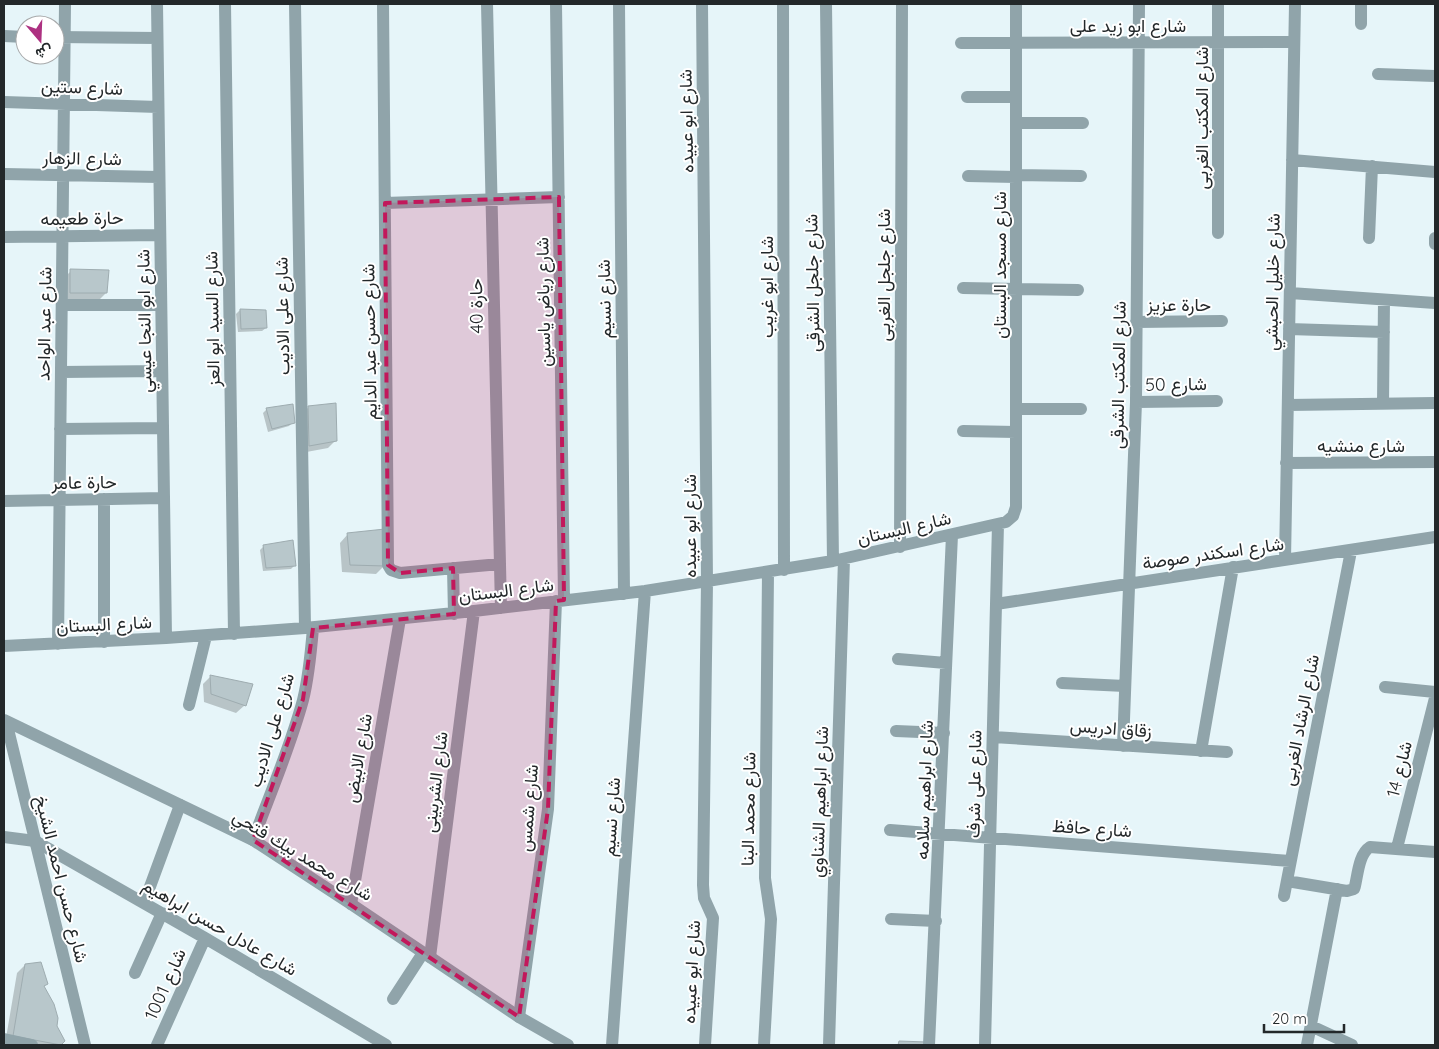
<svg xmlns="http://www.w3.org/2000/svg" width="1439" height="1049" viewBox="0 0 1439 1049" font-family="Quicksand,Vazirmatn,sans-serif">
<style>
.shadow{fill:#0003}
.building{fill:#b8c7cb;stroke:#9eacb0}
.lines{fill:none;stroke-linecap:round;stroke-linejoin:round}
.service{stroke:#90a4aa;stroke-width:12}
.minor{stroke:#90a4aa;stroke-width:12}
.tertiary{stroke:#90a4aa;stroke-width:12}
.marked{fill:#c2185b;fill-opacity:0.2;stroke:#c2185b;stroke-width:4;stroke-dasharray:10 6;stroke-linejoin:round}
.labels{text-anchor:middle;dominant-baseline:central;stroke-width:4;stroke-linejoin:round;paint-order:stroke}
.street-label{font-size:18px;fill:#23282a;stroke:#fff}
</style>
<rect width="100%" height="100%" fill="#e6f5f9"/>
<path class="shadow" d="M71,271L106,293L98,301H62L63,279Z
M240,310L264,311L266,328L262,331L238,332L236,314Z
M309,407L336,440L328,448L301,453L300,415Z
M267,409L293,422L289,426L268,432L263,413Z
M348,534L384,566L376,574L342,572L340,543Z
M264,546L295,565L291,569L263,571L260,550Z
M211,676L245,705L236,713L204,702L203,684Z
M25,965L47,983L43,987L56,1027L64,1041L59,1045L5,1044L17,973Z"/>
<path class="building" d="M70,269L109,270L107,293H70Z
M240,309L266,310L267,328L241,329Z
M336,403L337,441L309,446L308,406Z
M293,404L295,423L272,429L266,408Z
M385,529V566L350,565L347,533Z
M293,540L296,566L266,568L263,545Z
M210,675L253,684L246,706L211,694Z
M41,962L48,984L44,986L54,1004L58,1018L57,1026L65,1041L61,1045L13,1036L25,964Z
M899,1041L927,1042V1045H898Z"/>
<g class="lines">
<path class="service" d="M393,999L423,953"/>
<path class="minor" d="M157,4L166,638
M225,4L234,634
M295,4L305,628
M383,4L388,565L391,570L400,573L500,564
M487,4L501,608
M556,4L564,600
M619,4L624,594
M702,4L707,582L703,885L704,898L713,918L705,1045
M783,4L784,570
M826,4L833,561
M1218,4V233
M1361,24V4
M4,36L25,37
M55,37L157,38
M961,43L1294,42
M1378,74L1435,76
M967,97H1016
M4,102L158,107
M1016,123H1083
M1292,160L1435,172
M4,174L159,177
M1016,175L1081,176
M968,176L1016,177
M385,203L559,197
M4,237L160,235
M1369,238L1372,166
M1435,244V238
M963,288L1078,290
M1290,293L1435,303
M62,305H161
M1136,322L1222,321
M1289,329L1384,332
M61,372L162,371
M1136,402L1217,401
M1383,404L1384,300
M1288,405L1435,403
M1016,409H1081
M60,429L163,428
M963,431L1016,432
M1286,463L1435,462
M4,501L164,498
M900,547L902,4
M1285,560L1295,4
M453,568L454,614
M996,604L1435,537
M104,642V499
M58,644L65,4
M4,646L166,638L305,628L474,611L645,591L833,561L1006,522L1013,516L1016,507V4
M898,659L946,663
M1062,683L1125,686
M1385,687L1435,692
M189,705L206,636
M896,731L944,733
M993,737L1227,752
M1123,746L1136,402L1139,4
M1201,751L1233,567
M890,830L1290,861
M4,837L35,841L205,938L386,1045
M253,840C270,794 290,748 303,700C309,676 311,652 313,628
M1397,848L1435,698
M1287,881L1347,891L1354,889L1355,886C1358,873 1359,854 1370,847L1435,852
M1284,896L1351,551
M144,903L180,805
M351,904L400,619
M891,919L936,921
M430,957L474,611
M135,973L162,913
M519,1017L548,809L556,601
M1311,1026L1352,1045
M4,1039L32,1045
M157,1045L205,938
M612,1045L645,591
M764,1045L771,919L765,878L768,572
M829,1045L844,559
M929,1045L952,535
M985,1045L998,524
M1307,1045L1337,889"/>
<path class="tertiary" d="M4,720L253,840L351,904L519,1017L568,1045
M6,721L85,1045"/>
</g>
<path class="marked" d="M559,197L564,600L556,601L548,809L519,1017L253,840L303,699L313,628L454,614L453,568L400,573L388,565L385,203Z"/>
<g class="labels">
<g class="street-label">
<text x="1128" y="25">شارع ابو زيد على</text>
<text transform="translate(82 87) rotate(2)">شارع ستين</text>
<text transform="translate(1201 118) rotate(-90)">شارع المكتب الغربى</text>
<text transform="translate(686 121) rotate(-91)">شارع ابو عبيده</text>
<text transform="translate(82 158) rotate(1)">شارع الزهار</text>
<text transform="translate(82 218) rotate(-1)">حارة طعيمه</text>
<text transform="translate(999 265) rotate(-90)">شارع مسجد البستان</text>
<text transform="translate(883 275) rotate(-90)">شارع جلجل الغربى</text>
<text transform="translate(1272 282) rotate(-89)">شارع خليل الحبشي</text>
<text transform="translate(812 283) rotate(-91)">شارع جلجل الشرقى</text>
<text transform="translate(766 287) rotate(-90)">شارع ابو غريب</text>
<text transform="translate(604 299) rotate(-91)">شارع نسيم</text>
<text transform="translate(543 302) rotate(-91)">شارع رياض ياسين</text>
<text x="1179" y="304">حارة عزيز</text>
<text transform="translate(476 306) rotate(-91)">حارة 40</text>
<text transform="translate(282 316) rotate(-91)">شارع على الاديب</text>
<text transform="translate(212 319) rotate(-91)">شارع السيد ابو العز</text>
<text transform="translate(144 321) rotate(-91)">شارع ابو النجا عيسي</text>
<text transform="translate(44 324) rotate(-89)">شارع عبد الواحد</text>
<text transform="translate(369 342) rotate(-91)">شارع حسن عبد الدايم</text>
<text transform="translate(1118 375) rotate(-89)">شارع المكتب الشرقى</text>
<text transform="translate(1176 384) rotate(-1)">شارع 50</text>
<text x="1361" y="445">شارع منشيه</text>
<text transform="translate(84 482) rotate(-1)">حارة عامر</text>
<text transform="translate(689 526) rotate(-90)">شارع ابو عبيده</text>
<text transform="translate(904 528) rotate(-13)">شارع البستان</text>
<text transform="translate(1213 553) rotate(-8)">شارع اسكندر صوصة</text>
<text transform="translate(506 590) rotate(-7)">شارع البستان</text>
<text transform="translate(104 624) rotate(-3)">شارع البستان</text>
<text transform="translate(1300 720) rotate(-79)">شارع الرشاد الغربى</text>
<text transform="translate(1111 728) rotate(4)">زقاق ادريس</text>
<text transform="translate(271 730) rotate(-73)">شارع على الاديب</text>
<text transform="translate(358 758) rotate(-80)">شارع الابيض</text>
<text transform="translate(1399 769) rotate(-76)">شارع 14</text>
<text transform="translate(435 782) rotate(-83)">شارع الشربينى</text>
<text transform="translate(974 784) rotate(-89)">شارع على شرف</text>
<text transform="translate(924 790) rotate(-88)">شارع ابراهيم سلامه</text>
<text transform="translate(819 802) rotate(-88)">شارع ابراهيم الشناوي</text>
<text transform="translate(528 808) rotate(-85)">شارع شمس</text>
<text transform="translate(748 809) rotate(-89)">شارع محمد البنا</text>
<text transform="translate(611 817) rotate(-86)">شارع نسيم</text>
<text transform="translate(1092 828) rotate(4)">شارع حافظ</text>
<text transform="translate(303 855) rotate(31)">شارع محمد بيك فتحي</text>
<text transform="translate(62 879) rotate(76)">شارع حسن احمد الشيخ</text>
<text transform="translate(220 927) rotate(30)">شارع عادل حسن ابراهيم</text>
<text transform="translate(691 972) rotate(-87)">شارع ابو عبيده</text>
<text transform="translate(165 984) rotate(-66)">شارع 1001</text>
</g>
</g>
<rect width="1439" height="1049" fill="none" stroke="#23282a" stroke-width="10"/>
<g transform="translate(40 40) rotate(161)"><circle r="24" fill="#ffffff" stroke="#a7a9aa"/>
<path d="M0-4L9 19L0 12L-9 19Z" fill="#ad3181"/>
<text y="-8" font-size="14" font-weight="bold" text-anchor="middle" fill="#23282a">ش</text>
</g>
<path d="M1264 1024v8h80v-8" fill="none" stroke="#23282a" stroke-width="2.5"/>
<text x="1272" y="1024" font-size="15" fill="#23282a" stroke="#ffffff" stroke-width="4" paint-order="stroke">20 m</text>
</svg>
